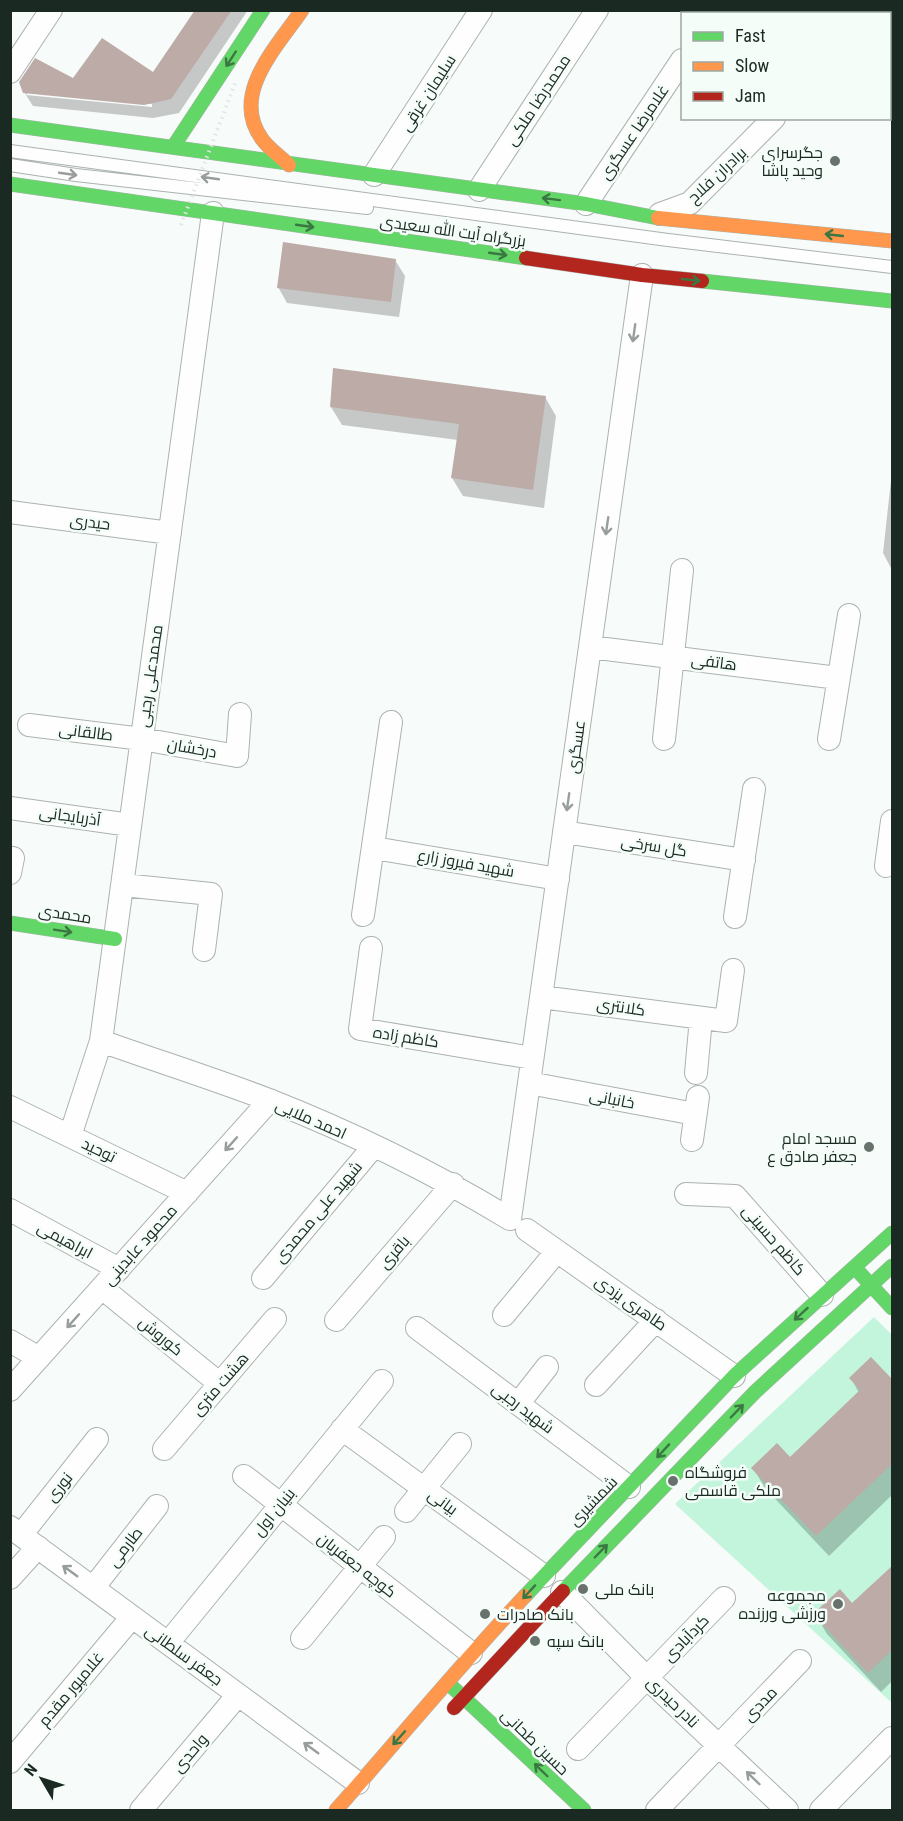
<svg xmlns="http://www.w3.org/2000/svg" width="903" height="1821" viewBox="0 0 903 1821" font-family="'Roboto Condensed',Cairo,sans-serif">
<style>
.green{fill:#c3f4dc}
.shadow{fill:#0003}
.building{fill:#bcaba6}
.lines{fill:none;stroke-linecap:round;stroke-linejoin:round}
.lane-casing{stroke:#abb3af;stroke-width:14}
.street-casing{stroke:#abb3af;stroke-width:24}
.fast-casing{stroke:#abb3af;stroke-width:15}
.slow-casing{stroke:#abb3af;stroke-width:15}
.jam-casing{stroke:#abb3af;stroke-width:15}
.lane{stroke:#fefefe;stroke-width:12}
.street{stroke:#fefefe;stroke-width:22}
.fast{stroke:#63d668;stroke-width:14}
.slow{stroke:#ff974d;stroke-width:14}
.jam{stroke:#b3261e;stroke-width:14}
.path-bridge{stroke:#e3e5e4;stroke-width:4;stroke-dasharray:1.5 4.5;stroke-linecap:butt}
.oneway{stroke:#3b7742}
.oneway2{stroke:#979e9b}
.poi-dot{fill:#67726d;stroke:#f5fdf9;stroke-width:2}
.labels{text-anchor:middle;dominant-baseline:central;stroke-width:5;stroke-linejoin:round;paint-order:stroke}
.street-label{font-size:16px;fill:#1a2922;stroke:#f5fdf9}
.poi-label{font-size:16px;fill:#1a2922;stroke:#f5fdf9;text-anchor:start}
</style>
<rect width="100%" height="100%" fill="#f7fbf9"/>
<path class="green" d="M874,1317L892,1335V1703L675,1504Z"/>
<path class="shadow" d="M196,10H248L179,113L153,118L33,106L26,95L152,107V104L28,92L26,95L25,93L74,80L153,74Z
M395,260L405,276L399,317L287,303L278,287Z
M545,397L556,416L544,508L463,496L452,478L458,440L342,425L331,407Z
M892,471V570L883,553Z
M871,1359L892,1381V1495L829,1556L765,1488L753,1468L790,1459L859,1393L851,1378Z
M892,1568V1681L881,1692L827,1634L815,1614L852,1605Z"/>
<path class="building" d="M195,10H232L171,99L144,105L23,93L19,82L35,58L73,78L102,38L153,72Z
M283,242L396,259L391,302L277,288Z
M333,368L546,396L533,490L451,478L459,424L330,407Z
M871,1357L892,1379V1464L816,1536L751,1468L777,1443L790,1457L860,1390L849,1378Z
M892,1566V1650L868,1673L813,1614L840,1589L852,1603Z"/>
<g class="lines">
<defs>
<path id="lane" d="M10,151L668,240L892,267
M10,165L76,175L367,208"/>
<path id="street" d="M818,10L823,14
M713,14L715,10
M875,14L878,10
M10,72L51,10
M890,93L892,96
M374,175L481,10
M479,190L597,10
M586,204L682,60
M660,214L690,203L774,118
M10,512L170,533
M590,647L838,678
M29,725L142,739L237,756L240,714
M664,739L682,570
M829,739L849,615
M10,808L130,825
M564,832L744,860
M374,848L558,879
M886,866L892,821
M10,873L13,858
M123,885L211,894L204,950
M363,915L391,722
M735,917L754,789
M371,948L360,1029L532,1058
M541,997L726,1021L733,970
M101,1041C157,1061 214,1079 269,1100C353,1133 434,1173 510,1219L642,275
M696,1073L701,1018
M529,1083L695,1114
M10,1107L187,1193
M70,1136L101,1041L213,213
M692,1140L698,1097
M686,1194L735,1196L822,1295
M10,1210L119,1269
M527,1230L734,1376
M263,1278L374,1146
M102,1288L220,1384
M504,1315L557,1251
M336,1320L453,1184
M417,1328L629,1487
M10,1341L39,1358
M596,1385L656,1320
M10,1390L270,1100
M518,1404L547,1367
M342,1429L544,1576
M164,1449L275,1319
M244,1476L471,1653
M406,1511L460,1444
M10,1527L358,1783
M21,1535L97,1439
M10,1578L38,1547
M93,1588L157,1506
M562,1592L647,1678L787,1810
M302,1638L384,1537
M168,1643L382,1381
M578,1749L724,1598
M10,1762L132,1617
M141,1810L238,1695
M657,1810L800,1661
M821,1810L892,1738"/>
<path id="fast" d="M10,125L586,204L658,218
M173,147L263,10
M10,184L526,258
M702,281L892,301
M10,923L115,939
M857,1270L892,1308
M563,1591L755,1392L892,1266
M525,1596L734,1376L892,1233
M448,1683L584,1810"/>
<path id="slow" d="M289,165C280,156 269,149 262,139C229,94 278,46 302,10
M658,218L892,241
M336,1810C399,1739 460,1665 525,1596"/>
<path id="jam" d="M526,258L642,275L702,281
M454,1708L563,1591"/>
</defs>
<use href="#lane" class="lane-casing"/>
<use href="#street" class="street-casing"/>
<use href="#fast" class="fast-casing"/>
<use href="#slow" class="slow-casing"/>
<use href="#jam" class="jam-casing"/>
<use href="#lane" class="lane"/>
<use href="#street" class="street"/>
<use href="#fast" class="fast"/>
<use href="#slow" class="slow"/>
<use href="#jam" class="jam"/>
<path class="path-bridge" d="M181,225L236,81"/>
</g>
<defs><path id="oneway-shaft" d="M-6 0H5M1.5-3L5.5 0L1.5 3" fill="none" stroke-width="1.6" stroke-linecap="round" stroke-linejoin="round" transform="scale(1.5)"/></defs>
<g class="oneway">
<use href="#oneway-shaft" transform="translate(231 59) rotate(123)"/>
<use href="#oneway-shaft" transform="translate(551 199) rotate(-173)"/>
<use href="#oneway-shaft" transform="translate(305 226) rotate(8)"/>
<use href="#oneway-shaft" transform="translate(834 235) rotate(-174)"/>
<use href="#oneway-shaft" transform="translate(498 254) rotate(8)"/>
<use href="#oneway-shaft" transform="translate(691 280) rotate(6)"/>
<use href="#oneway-shaft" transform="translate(63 931) rotate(9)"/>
<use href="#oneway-shaft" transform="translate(801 1314) rotate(138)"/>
<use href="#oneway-shaft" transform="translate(737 1411) rotate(-46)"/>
<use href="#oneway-shaft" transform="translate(663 1451) rotate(133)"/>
<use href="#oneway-shaft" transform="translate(601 1551) rotate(-46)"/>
<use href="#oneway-shaft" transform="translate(529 1592) rotate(133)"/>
<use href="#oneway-shaft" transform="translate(399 1738) rotate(132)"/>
<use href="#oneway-shaft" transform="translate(541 1770) rotate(-136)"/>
</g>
<g class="oneway2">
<use href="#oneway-shaft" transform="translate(68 174) rotate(8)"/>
<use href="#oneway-shaft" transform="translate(210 178) rotate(-172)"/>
<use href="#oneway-shaft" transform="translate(634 333) rotate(98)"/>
<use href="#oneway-shaft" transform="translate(607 526) rotate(98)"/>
<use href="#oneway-shaft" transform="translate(568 802) rotate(98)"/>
<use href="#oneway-shaft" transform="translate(231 1144) rotate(132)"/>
<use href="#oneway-shaft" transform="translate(73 1321) rotate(132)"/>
<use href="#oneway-shaft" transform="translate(70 1571) rotate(-144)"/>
<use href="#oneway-shaft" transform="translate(311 1748) rotate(-144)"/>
<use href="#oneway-shaft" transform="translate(753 1778) rotate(-136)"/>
</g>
<g class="poi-dot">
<circle cx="835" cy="161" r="6"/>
<circle cx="869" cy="1147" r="6"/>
<circle cx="673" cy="1481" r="6"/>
<circle cx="583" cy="1589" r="6"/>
<circle cx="838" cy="1604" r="6"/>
<circle cx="485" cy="1614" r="6"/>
<circle cx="535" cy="1641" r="6"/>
</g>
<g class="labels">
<g class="street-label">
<text transform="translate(428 93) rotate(-57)">سلیمان غرقی</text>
<text transform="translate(538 100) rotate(-57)">محمدرضا ملکی</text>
<text transform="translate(634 132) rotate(-56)">غلامرضا عسگری</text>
<text transform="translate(717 175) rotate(-43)">برادران فلاح</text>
<text transform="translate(453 231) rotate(8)">بزرگراه آیت الله سعیدی</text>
<text transform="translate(90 522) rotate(7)">حیدری</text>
<text transform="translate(714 662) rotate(7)">هاتفی</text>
<text transform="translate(150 676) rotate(-82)">محمدعلی رجبی</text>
<text transform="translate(86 732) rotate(7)">طالقانی</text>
<text transform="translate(576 747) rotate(-82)">عسگری</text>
<text transform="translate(192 748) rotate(10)">درخشان</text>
<text transform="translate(70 816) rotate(8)">آذربایجانی</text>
<text transform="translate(654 846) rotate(9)">گل سرخی</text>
<text transform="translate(466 863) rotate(10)">شهید فیروز زارع</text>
<text transform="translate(65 914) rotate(9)">محمدی</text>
<text transform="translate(621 1007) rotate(8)">کلانتری</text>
<text transform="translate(406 1037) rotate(9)">کاظم زاده</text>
<text transform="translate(612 1099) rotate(11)">خانبانی</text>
<text transform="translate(311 1119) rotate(24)">احمد ملایی</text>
<text transform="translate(99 1150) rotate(26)">توحید</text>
<text transform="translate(318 1212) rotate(-50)">شهید علی محمدی</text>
<text transform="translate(65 1240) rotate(28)">ابراهیمی</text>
<text transform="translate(774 1240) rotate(49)">کاظم حسینی</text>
<text transform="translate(140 1245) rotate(-48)">محمود عابدینی</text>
<text transform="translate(394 1252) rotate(-49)">باقری</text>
<text transform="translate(631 1303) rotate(35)">طاهری یزدی</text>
<text transform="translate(161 1336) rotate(39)">کوروش</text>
<text transform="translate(220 1384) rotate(-49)">هشت متری</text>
<text transform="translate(523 1408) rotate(37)">شهید رجبی</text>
<text transform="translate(59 1487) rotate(-51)">نوری</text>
<text transform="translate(593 1501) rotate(-46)">شمشیری</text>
<text transform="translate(443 1502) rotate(36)">بیانی</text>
<text transform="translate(274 1512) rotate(-51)">بنیان اول</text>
<text transform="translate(125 1547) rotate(-52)">طارمی</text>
<text transform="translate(357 1565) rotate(38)">کوچه جعفریان</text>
<text transform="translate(686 1638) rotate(-46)">کردآبادی</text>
<text transform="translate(184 1655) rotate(36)">جعفر سلطانی</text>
<text transform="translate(71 1689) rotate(-50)">غلامپور مقدم</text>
<text transform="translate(673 1702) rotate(44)">نادر حیدری</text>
<text transform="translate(760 1704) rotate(-46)">مددی</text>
<text transform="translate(535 1742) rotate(44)">حسین طحانی</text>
<text transform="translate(190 1753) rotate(-50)">واحدی</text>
</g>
<g class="poi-label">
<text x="823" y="152" text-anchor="end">جگرسرای<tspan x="823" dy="18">وحید پاشا</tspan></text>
<text x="857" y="1138" text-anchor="end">مسجد امام<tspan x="857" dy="18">جعفر صادق ع</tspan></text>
<text x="685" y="1472">فروشگاه<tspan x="685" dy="18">ملکی قاسمی</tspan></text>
<text x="595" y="1589">بانک ملی</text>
<text x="826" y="1595" text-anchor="end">مجموعه<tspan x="826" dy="18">ورزشی ورزنده</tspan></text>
<text x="497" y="1614">بانک صادرات</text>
<text x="547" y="1641">بانک سپه</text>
</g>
</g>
<rect width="903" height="1821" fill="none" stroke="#1a2922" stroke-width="24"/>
<rect x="681" y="12" width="210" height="108" fill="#f5fdf9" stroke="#9da8a3" stroke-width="1.5"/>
<rect x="693" y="32" width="30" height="9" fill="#63d668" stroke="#9da8a3" stroke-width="1.5"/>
<text x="735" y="42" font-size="18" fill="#1a2922">Fast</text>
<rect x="693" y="62" width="30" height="9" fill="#ff974d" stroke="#9da8a3" stroke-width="1.5"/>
<text x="735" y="72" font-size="18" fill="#1a2922">Slow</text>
<rect x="693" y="92" width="30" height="9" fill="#b3261e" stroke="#9da8a3" stroke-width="1.5"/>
<text x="735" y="102" font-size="18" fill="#1a2922">Jam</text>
<g transform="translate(42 1779) rotate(309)" stroke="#f5fdf9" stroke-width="4.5" paint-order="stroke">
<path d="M0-4.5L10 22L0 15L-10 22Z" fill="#1a2922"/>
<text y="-9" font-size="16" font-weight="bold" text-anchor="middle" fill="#1a2922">N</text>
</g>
</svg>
